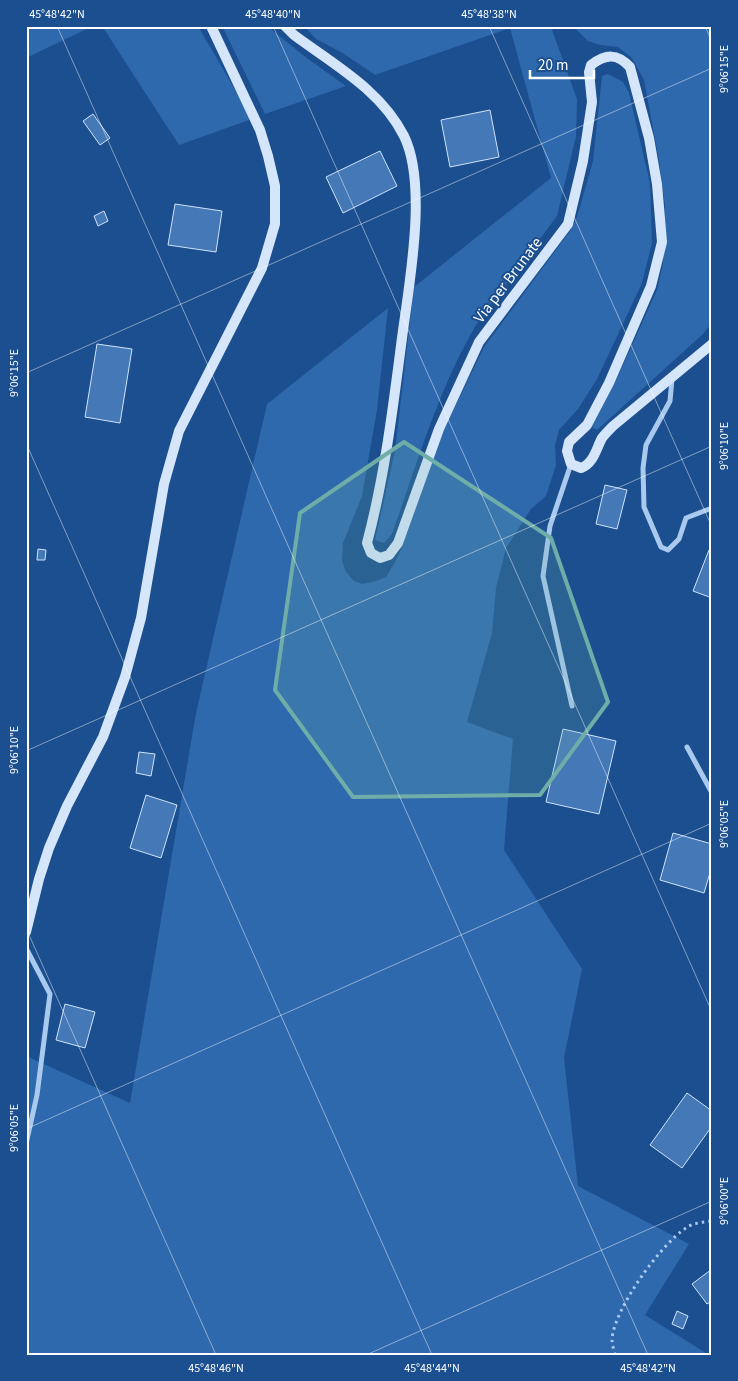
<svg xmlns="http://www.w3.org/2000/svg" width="738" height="1381" viewBox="0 0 738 1381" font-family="'Source Sans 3',sans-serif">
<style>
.green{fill:#2e69ad}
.building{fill:#4478b7;stroke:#cfe3fa}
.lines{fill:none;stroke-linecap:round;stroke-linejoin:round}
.path{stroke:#a9c9ee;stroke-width:3;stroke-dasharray:2.5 4;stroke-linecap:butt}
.street{stroke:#a9c9ee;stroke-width:5}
.secondary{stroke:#d6e6fa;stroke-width:10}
.marked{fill:#6fada8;fill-opacity:0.2;stroke:#6fada8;stroke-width:4;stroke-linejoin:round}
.ticks{fill:none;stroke:#fff;stroke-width:1;stroke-opacity:0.45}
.labels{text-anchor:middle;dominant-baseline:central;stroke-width:4;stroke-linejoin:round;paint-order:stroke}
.street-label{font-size:16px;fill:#fff;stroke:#1b4f8f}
.neatline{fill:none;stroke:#fff;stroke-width:2}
.ticks-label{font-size:12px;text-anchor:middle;fill:#fff}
</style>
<rect width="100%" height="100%" fill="#1b4f8f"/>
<path class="green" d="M26,26H93L26,58Z
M102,26H198L252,119L179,145Z
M222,26H267L308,59L346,86L265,114Z
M304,26H561L552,30L577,99L576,136L557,216L476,325C438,390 417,464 392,534L384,543L375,540L395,451L414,287L551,178L510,28L375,75L341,52L316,39Z
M573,26H712V323L703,334L597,430L592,427L619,374L657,290L663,263L665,205L659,160L644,80L632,58L618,47L600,45L588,41Z
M608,74L623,82L629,93L650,183L652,243L642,283L597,379L578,409L559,430L555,445L556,465L546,496L531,509L506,548L496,588L492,633L467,722L513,739L504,850L582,969L564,1058L578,1186L689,1244L645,1315L709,1355H26V1056L130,1103L196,713L267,404L388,308L377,410L362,496L343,543L342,561L346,572L354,581L362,584L373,582L386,577L395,562L402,547L443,432L484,347L570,231L577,217L593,161L602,76Z"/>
<path class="building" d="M490,110L499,157L450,167L441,120Z
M93,114L110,138L100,145L83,121Z
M380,151L397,186L343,213L326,177Z
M175,204L222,211L216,252L168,245Z
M104,211L108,221L98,226L94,216Z
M97,344L132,349L120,423L85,417Z
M605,485L627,490L617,529L596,524Z
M38,549L46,550L45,560H37Z
M709,550L712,551V598L693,591Z
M563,729L616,741L599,814L546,802Z
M139,752L155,754L151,776L136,773Z
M146,795L177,805L161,858L130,848Z
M673,833L712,844V866L704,893L660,880Z
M65,1004L95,1012L85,1048L56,1040Z
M687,1093L712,1111V1126L682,1168L650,1145Z
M712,1269V1301L707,1304L692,1284Z
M677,1311L688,1316L683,1329L672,1324Z"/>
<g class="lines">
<path class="path" d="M615,1355C614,1350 612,1344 612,1340C613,1310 661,1244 686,1228C692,1223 704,1222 712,1221"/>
<path class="street" d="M672,379L670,401L646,445L643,468L644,507L661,547L668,550L679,539L686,518L712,508
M571,464L550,526L543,576L572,706
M687,747L712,793
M26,948L50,994L37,1095L26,1144"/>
<path class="secondary" d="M285,26L294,35C333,64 381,90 404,136C428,185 409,284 402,338C393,407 385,475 367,543L371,553L380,558L389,555L398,543L439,429L479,342L568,224L583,161L592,102L589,72L591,65C606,54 617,53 630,67L649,138L657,184L662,242L651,286L609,383L587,425L569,442L567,451L571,464L581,468C594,463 596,449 602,438C605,434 609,430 613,426L712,344
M26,932L39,879L49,848L67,806L103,737L125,677L141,618L164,484L179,431L262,268L275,224V186L268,156L260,130L211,26"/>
</g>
<path class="marked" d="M404,442L551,538L608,702L540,795L353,797L275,690L300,513Z"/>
<path class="ticks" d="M57,26L648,1355M273,26L712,1012M489,26L712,527M705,26L712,42M26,373L712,68M26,443L432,1355M26,751L712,446M26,928L216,1355M26,1129L712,823M366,1355L712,1201"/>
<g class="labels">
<g class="street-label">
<text transform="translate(508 280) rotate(-53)">Via per Brunate</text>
</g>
</g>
<rect width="738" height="1381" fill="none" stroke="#1b4f8f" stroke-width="55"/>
<path d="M530 70v8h64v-8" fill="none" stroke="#ffffff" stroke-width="2.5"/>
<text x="538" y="70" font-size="15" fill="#ffffff" stroke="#1b4f8f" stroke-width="4" paint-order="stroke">20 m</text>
<rect x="28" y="28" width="682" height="1326" class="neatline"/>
<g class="ticks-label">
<text x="57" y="18">45°48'42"N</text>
<text x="273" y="18">45°48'40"N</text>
<text x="489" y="18">45°48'38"N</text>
<text transform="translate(724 69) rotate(-90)" y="4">9°06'15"E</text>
<text transform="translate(14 373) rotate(-90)" y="4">9°06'15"E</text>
<text transform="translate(724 446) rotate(-90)" y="4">9°06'10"E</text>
<text transform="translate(14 750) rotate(-90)" y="4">9°06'10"E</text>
<text transform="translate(724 824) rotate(-90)" y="4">9°06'05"E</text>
<text transform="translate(14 1128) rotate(-90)" y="4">9°06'05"E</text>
<text transform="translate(724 1201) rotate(-90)" y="4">9°06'00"E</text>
<text x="216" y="1372">45°48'46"N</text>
<text x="432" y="1372">45°48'44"N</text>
<text x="648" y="1372">45°48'42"N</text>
</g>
</svg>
